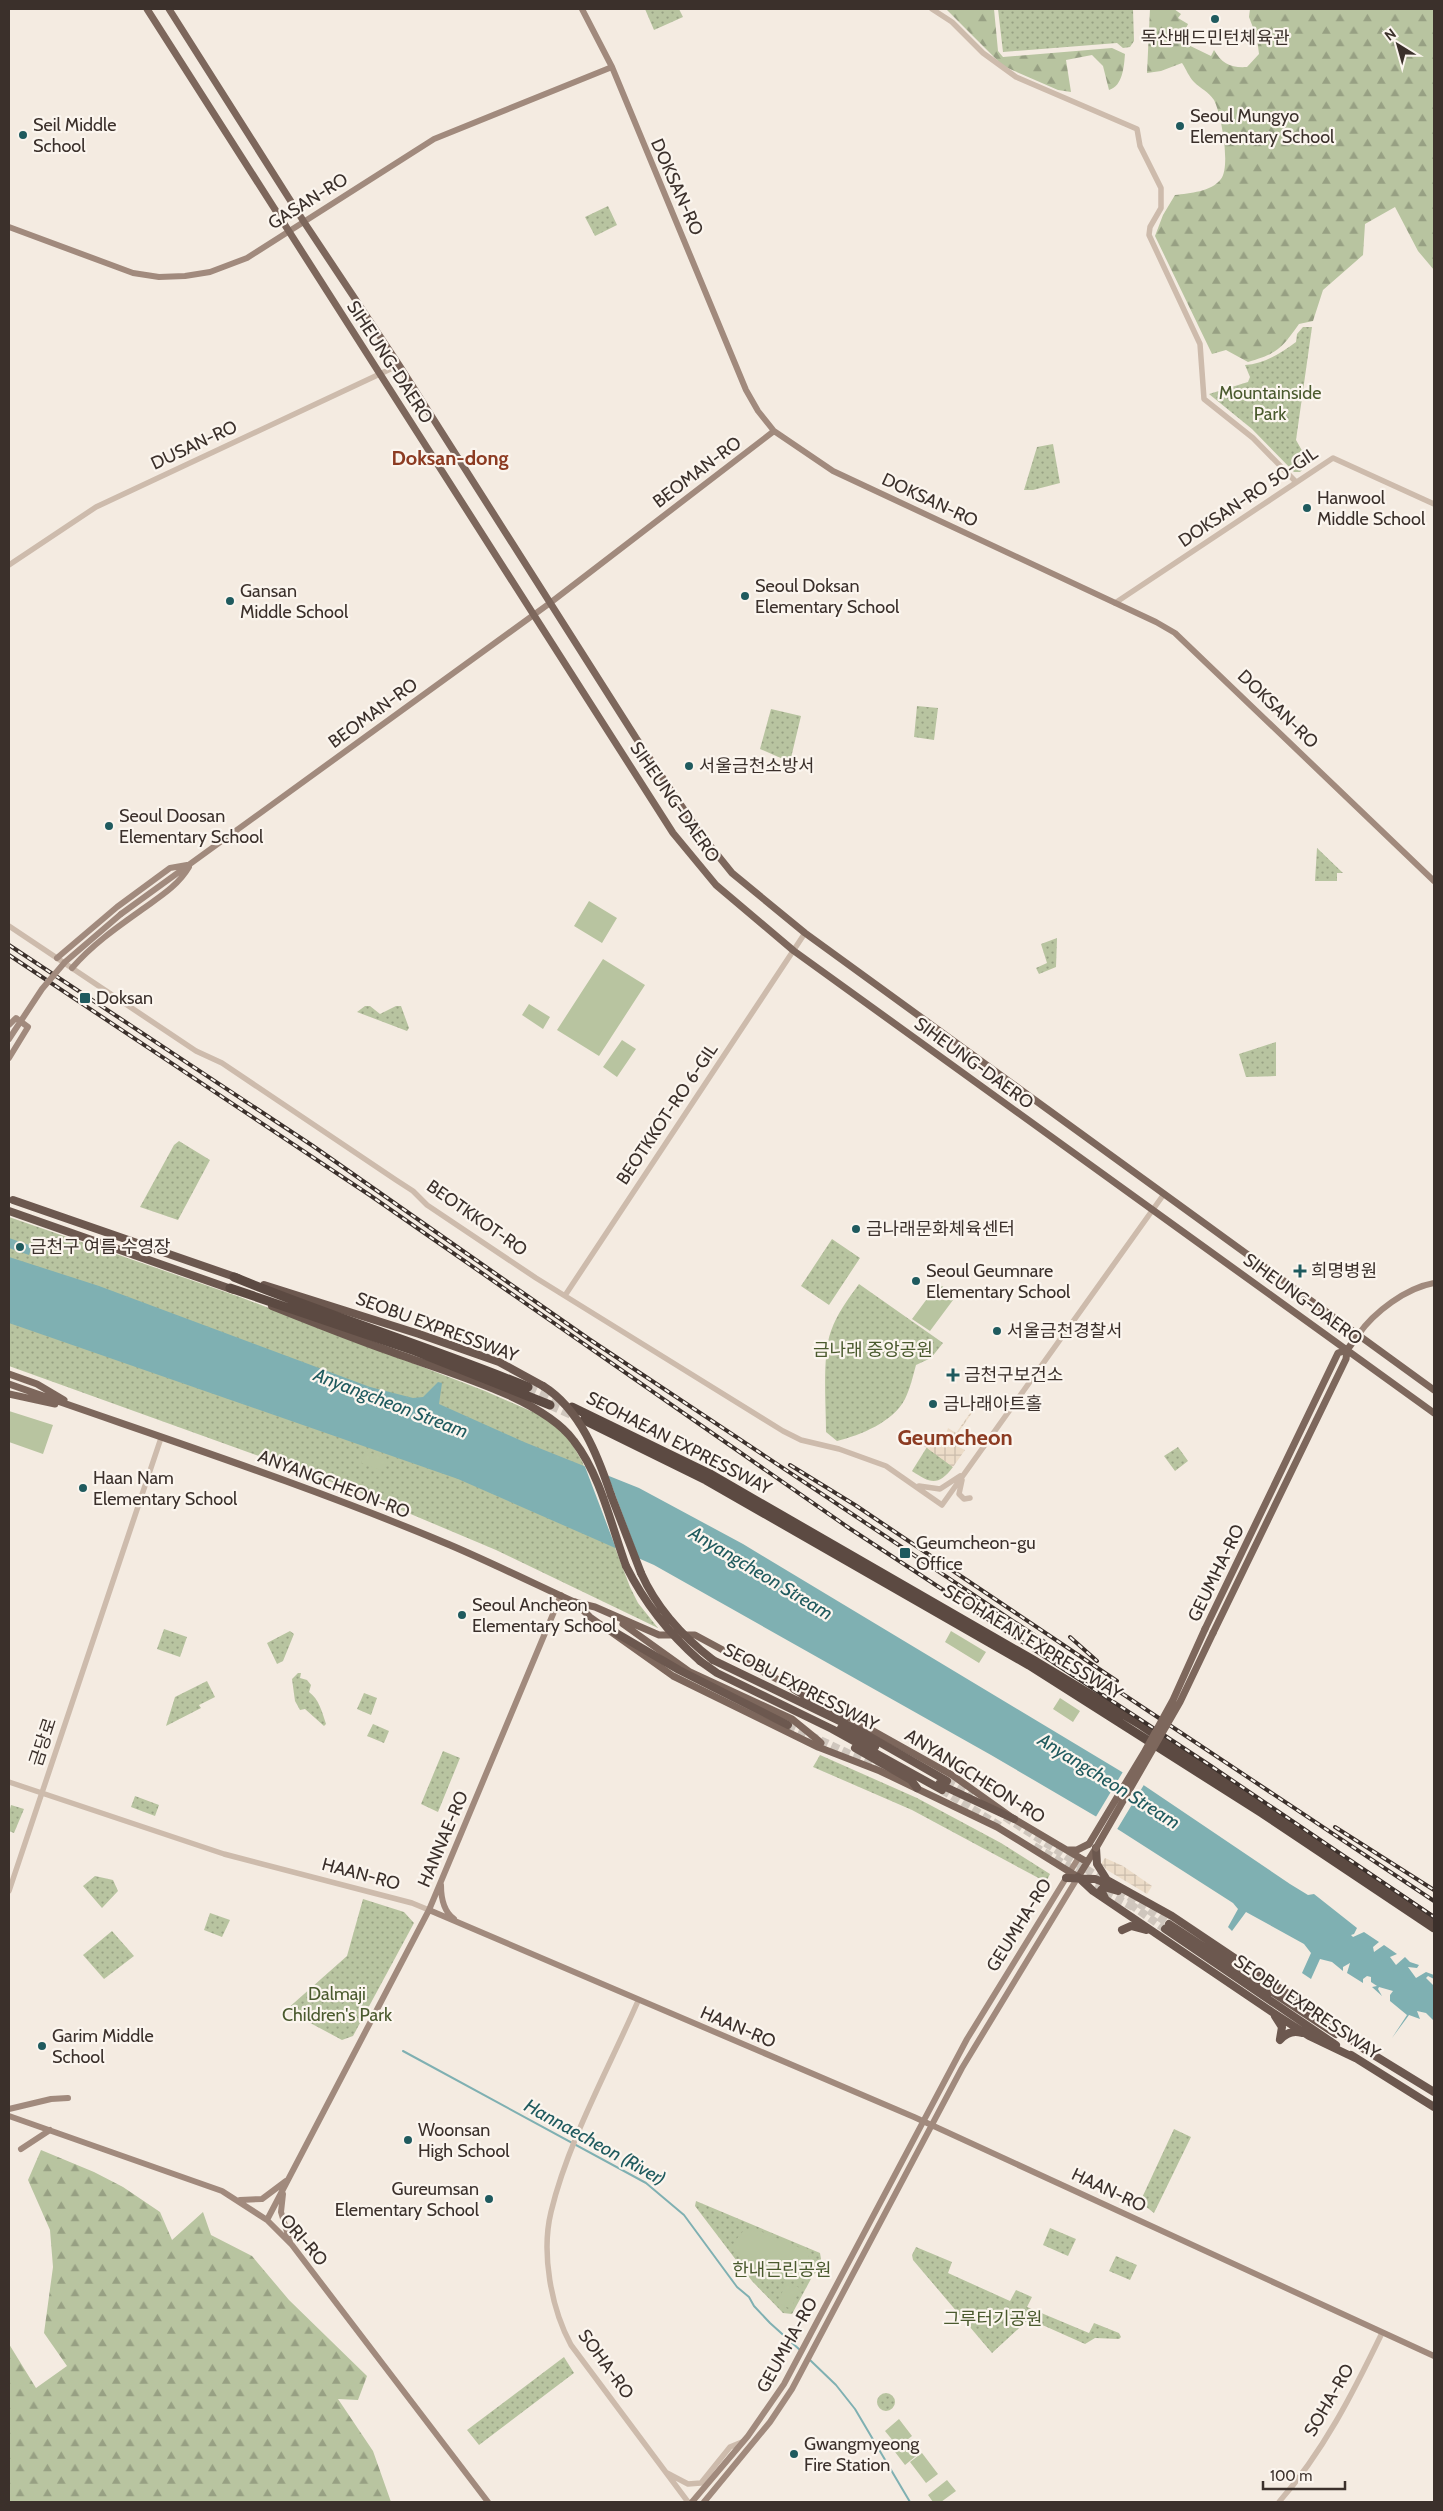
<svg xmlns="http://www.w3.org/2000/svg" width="1443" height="2511" viewBox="0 0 1443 2511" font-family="Cabin,'Noto Sans KR',sans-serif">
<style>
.green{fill:url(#green-dots)}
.forest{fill:url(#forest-firs)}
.pitch{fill:#b8c4a0}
.plaza{fill:url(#plaza-grid)}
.water{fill:#7fb0b2}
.pier{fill:#f4ebe1}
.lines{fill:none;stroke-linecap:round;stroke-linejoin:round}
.stream{stroke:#7fb0b2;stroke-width:2}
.trunk-tunnel{stroke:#cfc6bd;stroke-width:8;stroke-dasharray:8 4;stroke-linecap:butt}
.motorway-tunnel{stroke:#cfc6bd;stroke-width:9;stroke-dasharray:9 4.5;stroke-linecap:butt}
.tertiary{stroke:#cdbbac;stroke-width:5.5}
.secondary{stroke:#a18a7d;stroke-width:6}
.primary{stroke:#7d675c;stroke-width:7}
.trunk{stroke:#6c584f;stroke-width:8}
.motorway{stroke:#5c4a42;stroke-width:9}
.rail-casing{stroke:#3b302b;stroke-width:4}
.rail{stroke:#fbf5ee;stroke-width:2;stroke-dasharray:5.5;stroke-linecap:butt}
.secondary-bridge{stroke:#a18a7d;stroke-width:6}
.primary-bridge{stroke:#7d675c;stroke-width:7}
.trunk-bridge{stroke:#6c584f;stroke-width:8}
.poi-dot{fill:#1f5a5e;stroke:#fbf5ee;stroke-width:2}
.labels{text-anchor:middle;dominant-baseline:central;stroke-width:4.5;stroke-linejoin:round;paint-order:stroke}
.poi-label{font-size:18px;fill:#3b302b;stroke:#fbf5ee;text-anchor:start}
.street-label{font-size:18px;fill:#3b302b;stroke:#fbf5ee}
.park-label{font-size:18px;fill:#4a5a2e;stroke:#fbf5ee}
.water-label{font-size:19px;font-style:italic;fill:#1f5a5e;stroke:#fbf5ee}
.quarter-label{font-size:20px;font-weight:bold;fill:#8c3b22;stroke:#fbf5ee}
.district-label{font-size:22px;font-weight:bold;fill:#8c3b22;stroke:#fbf5ee}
</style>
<defs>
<pattern id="green-dots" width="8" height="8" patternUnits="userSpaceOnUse" patternTransform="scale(1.25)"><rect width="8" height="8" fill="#b8c4a0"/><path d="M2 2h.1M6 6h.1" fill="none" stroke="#97a083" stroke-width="1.8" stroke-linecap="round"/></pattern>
<pattern id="forest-firs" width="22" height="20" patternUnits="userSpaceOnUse" patternTransform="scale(1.25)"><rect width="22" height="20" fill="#b8c4a0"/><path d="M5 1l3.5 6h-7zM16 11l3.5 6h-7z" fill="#97a083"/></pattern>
<pattern id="plaza-grid" width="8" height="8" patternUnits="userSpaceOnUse" patternTransform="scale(1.25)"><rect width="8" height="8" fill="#ecdcc8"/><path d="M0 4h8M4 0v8" fill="none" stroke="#cbbdac"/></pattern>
</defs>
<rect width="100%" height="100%" fill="#f4ebe1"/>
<path class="green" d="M645,9H679L683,17L654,30Z
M998,9H1133L1134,41L1130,47L1123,48L1117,43L1003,52Z
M608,206L617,225L595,236L585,217Z
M1303,327H1312L1296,440L1309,463L1300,472H1294L1252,429L1209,394L1248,382L1250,377L1245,365C1264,364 1281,353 1296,342L1297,334Z
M1053,444L1060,483L1033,490H1024L1037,447Z
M917,706L938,708L934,740L914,737Z
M771,709L801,716L790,762L760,749Z
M1317,848L1343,873H1337V881H1315Z
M1057,938L1056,967L1039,974L1036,968L1047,963L1041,944Z
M365,1006H370L380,1014L396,1006H401L409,1028L407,1031L357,1012Z
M1276,1042V1076L1246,1077L1239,1054Z
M179,1141L210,1160L178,1220L140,1207L174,1145Z
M9,1217L240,1297L485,1391L542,1416L558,1427L570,1441L582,1461L630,1587L638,1603L658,1628L496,1550L356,1491L9,1366Z
M832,1239L860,1258L829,1305L801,1286Z
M859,1284L943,1343L931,1358L916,1365C913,1376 910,1389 905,1399C893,1422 861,1435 837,1441L826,1432C826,1405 822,1355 831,1331C837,1314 848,1299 859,1284Z
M927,1447L953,1467C938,1487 930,1483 912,1471Z
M1178,1447L1188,1461L1175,1471L1164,1456Z
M164,1629L187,1637L180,1657L157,1649Z
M290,1631L294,1634L283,1661L277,1664L267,1643Z
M298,1673H301L300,1678L307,1680L311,1685L309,1692C319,1699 322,1712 326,1724L324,1726L305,1709L300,1710L295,1701L292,1679Z
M207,1681L215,1697L199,1705L201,1708L166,1726L175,1697Z
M364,1693L377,1698L371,1715L357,1709Z
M373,1724L389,1731L384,1743L367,1736Z
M443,1751L460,1758L438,1812L421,1804Z
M820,1755L917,1798L1001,1843L1050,1874L1046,1882L912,1810L813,1767Z
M135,1796L159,1805L155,1816L131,1807Z
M11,1805L24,1809L14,1833L9,1831V1813Z
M95,1876L113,1880L118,1891L102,1908L83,1886Z
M363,1899L404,1912L414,1923L353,2036L342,2040L286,2010L347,1956Z
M210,1913L230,1920L222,1937L204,1930Z
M112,1931L134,1956L104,1979L83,1955Z
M1174,2129L1191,2137L1154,2213L1140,2202Z
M696,2201L820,2253L822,2265L812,2277L792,2314L783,2313L752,2281L695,2206Z
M1050,2228L1076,2239L1068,2256L1043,2245Z
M916,2247L952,2262L948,2273L1010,2301L1016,2290L1032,2297L1027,2307L1089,2333L1094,2323L1119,2333L1121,2337L1119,2339L1095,2338L1085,2344L1029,2319L992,2353L913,2260L912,2255Z
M1116,2256L1137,2265L1130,2280L1109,2271Z
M564,2357L574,2373L479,2445L467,2430Z
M877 2402a9 9 0 1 1 18 0a9 9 0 1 1-18 0Z"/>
<path class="forest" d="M946,9H994L998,51L1003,57L1112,48L1125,54C1124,66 1123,86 1109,90L1103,66L1092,55L1066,60L1071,92L1058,90L1003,66Z
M1150,9H1174L1181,14L1178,18L1188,24L1180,41L1211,56L1214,50C1222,64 1231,68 1247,67L1259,54L1257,38L1249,17L1250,9H1434V270L1418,251L1395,207L1365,224L1363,255L1323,290L1313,321L1299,324C1281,349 1278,353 1248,362L1226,350L1212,354L1155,236L1163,215L1175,195C1190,193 1211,192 1221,179C1231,166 1221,113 1214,100C1208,91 1201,89 1194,82C1189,77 1186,69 1182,63L1161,71L1147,73Z
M41,2150L94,2172L123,2187L160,2212L172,2240L203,2212L211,2235L252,2256L289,2300L367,2376L358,2400L338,2399L373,2451L391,2502H9V2344L36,2388L67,2366L44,2333L53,2267L50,2230L28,2180Z"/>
<path class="pitch" d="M589,901L617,918L602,943L574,926Z
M603,959L645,985L599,1056L557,1030Z
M529,1004L550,1017L543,1029L522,1015Z
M622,1040L636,1049L617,1077L603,1067Z
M942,1286L956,1296L930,1331L912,1319L935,1288L938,1290Z
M9,1411L53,1425L43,1454L9,1442Z
M366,1451L388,1460L383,1471L361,1463Z
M951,1631L986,1652L979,1663L945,1642Z
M1060,1698L1080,1711L1073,1722L1053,1709Z
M753,2228L805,2250L811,2261L809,2273L796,2280L789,2279L742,2259L737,2255L735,2241L744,2230Z
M786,2282L800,2288L791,2309L778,2303Z
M899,2419L912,2436L898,2447L885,2431Z
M912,2440L921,2452L905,2465L895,2452Z
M922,2453L938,2474L926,2483L910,2462Z
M947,2480L956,2491L941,2502H933L928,2495Z"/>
<path class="plaza" d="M980,1399L981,1400L951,1443L965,1450L953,1467L924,1446L931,1436L949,1443L952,1438L947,1431L948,1428L956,1433Z
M1105,1858L1123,1866L1152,1886L1147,1894L1107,1870L1101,1864Z"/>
<path class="water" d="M9,1238L32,1246L29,1255L9,1248Z
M9,1257L99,1286L370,1387L413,1398L423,1397L438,1382L442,1383L439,1404L524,1442L639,1488L743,1544L1142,1784L1290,1884L1308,1895L1314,1894L1357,1928L1354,1934L1351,1935L1353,1937L1364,1932L1379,1942L1373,1947L1374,1952L1384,1945L1397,1954L1390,1957L1396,1965L1405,1957L1410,1962L1419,1965L1417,1968L1408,1967L1416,1978L1426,1972L1434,1975V1979L1428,1976L1426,1978L1434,1986V2021L1426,2013L1417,2011L1420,2019L1409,2015L1392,2038L1407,2015L1390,2001V1995L1393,1991L1379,1987L1378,1989L1382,1996L1372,1987L1377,1986L1371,1982V1977L1367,1976L1363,1979V1983L1347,1973L1350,1963L1343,1967V1971L1332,1962L1320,1959L1311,1979L1302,1973L1311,1953L1304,1944L1246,1912L1232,1931L1228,1927L1238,1909L1233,1903L1119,1830L991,1755L654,1565L458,1479L9,1323Z"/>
<path class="pier" d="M584,1464L607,1473L640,1561L617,1551Z
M1124,1770L1145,1783L1116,1831L1094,1820Z"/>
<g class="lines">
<path class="stream" d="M403,2051L646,2183L684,2215L737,2287L749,2297L754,2306L770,2323L800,2350
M810,2360L836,2385L855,2409L910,2502"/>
<path class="trunk-tunnel" d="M788,1725L884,1770
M947,1781L972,1796
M942,1790L1000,1826
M1005,1817L1105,1881
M1034,1846L1086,1877
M1084,1881L1133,1907
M1119,1890L1169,1924
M1130,1904L1165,1929"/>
<path class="motorway-tunnel" d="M528,1387L562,1402
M550,1405L577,1417"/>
<path class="tertiary" d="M932,9L952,22L983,53L1016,77L1137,129L1140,146L1161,188V208L1150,227L1149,235L1200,344L1204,399L1253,438L1296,482
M9,565L96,507L399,365
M1115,603L1333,458L1434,504
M9,926L196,1051L222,1063L396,1180L413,1191L427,1205L536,1278L783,1431L801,1440L839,1449L886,1466L942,1505L1164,1194
M566,1294L805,933
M962,1480L959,1494L964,1499L970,1498
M919,1486L940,1489L960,1476
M9,1782L224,1854L412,1903L429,1910
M9,1891L161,1438
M638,2001C609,2068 568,2141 551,2212C541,2253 551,2308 571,2345L688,2502
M667,2473L688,2484L701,2483L730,2447L742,2442
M1279,2502C1323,2452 1353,2393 1382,2333"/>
<path class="secondary" d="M582,9L612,67L746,390L758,411L774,431L833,471L1156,622L1175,633L1434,881
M9,227L133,273L159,277L185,276L210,272L247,258L434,139L612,67
M121,914L550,603L774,431
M57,958L117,907L170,868L187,865
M72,968C92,945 116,928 140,911C159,897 177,887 189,867
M9,1025L16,1018L28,1027L9,1058
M1358,1335C1374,1312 1406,1288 1434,1283
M441,1885C441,1897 443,1911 454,1919
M429,1910L914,2117L1434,2356
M9,2109L51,2099L68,2098
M9,2116L222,2191L267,2220L292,2245L488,2502
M21,2149L50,2130
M283,2194L281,2212L290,2242
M240,2200L262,2199L286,2181
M267,2220L429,1910L561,1595
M692,2502L748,2436L784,2384L967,2039L1079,1857
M704,2502L770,2422L792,2389L962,2068L1078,1877"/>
<path class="primary" d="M147,9L673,833L716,885L794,951L1434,1413
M169,9L304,222L399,365L636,738L699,832L732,873L805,933L1434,1390
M9,1374L37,1384L64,1400
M9,1384C156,1436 306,1484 450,1545C492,1563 533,1583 574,1602L595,1607L659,1635H695L799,1691
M9,1394L55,1404
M575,1602L590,1617L673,1676L818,1747L880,1771L997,1827L1078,1877L1096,1848
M623,1624L690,1672L792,1719L819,1741L821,1743L818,1747
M1205,1629L1338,1353L1347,1350
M1213,1633L1346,1359L1347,1350L1358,1335
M809,1695L952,1775L1014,1819L1087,1862
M1067,1850H1077L1089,1844"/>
<path class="trunk" d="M13,1200L238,1278
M9,1211L234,1290
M264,1285L419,1334L499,1362L543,1386
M272,1306C312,1322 352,1338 392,1352C443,1371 542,1397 574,1441C601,1476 611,1525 626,1566
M611,1495L641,1573
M606,1627L679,1670L788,1725
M713,1660L860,1731L947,1781
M700,1661L717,1673L832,1729L942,1790
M794,1689L844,1720
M841,1728L875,1747
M855,1748L911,1780L917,1788
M939,1784L1014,1819
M1096,1848L1097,1864L1107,1880L1172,1916L1312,2010L1362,2048
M1078,1877L1093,1891L1272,2012L1309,2036L1355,2058
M1066,1878L1095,1879L1111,1885
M1105,1898L1101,1890L1104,1887L1118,1891
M1169,1924L1336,2034
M1165,1929L1336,2045
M1122,1930L1131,1926L1146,1930
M1275,2016L1282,2027L1280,2039
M1280,2040C1286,2033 1293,2030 1302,2033
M1359,2046L1434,2092
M1351,2055L1434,2107"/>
<path class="motorway" d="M234,1277C331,1317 431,1347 528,1387
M230,1288L415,1351L550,1405
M572,1407L710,1474L1033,1660L1141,1725L1434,1920
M584,1420L706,1480L1029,1665L1262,1813L1434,1928"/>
<defs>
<path id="rail" d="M9,945L313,1146L589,1339L1434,1901
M9,955L371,1196L849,1528L1211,1766L1434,1917
M790,1465L855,1505L1117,1681
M1070,1637L1097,1661
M1335,1827L1434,1890"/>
</defs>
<use href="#rail" class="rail-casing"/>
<use href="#rail" class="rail"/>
<path class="secondary-bridge" d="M9,1039L42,989L65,962L121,914"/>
<path class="primary-bridge" d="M1089,1844L1145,1751L1173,1700L1205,1629
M1096,1848L1180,1702L1213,1633"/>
<path class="trunk-bridge" d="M543,1386C580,1409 598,1456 611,1495
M626,1566C645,1604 668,1633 700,1661
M641,1573C657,1609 682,1636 713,1660"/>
</g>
<g class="poi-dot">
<circle cx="1215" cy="19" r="5"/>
<circle cx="1180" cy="126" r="5"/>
<circle cx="23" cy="135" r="5"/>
<circle cx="1307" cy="508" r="5"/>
<circle cx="745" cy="596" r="5"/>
<circle cx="230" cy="601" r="5"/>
<circle cx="689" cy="766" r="5"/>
<circle cx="109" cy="826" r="5"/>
<rect x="79" y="992" width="12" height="12" rx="2.5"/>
<circle cx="856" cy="1229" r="5"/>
<circle cx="20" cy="1247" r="5"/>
<path d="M1297.5 1263.5h5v5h5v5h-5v5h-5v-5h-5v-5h5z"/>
<circle cx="916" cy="1281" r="5"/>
<circle cx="997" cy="1331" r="5"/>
<path d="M950.5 1367.5h5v5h5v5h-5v5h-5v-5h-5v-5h5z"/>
<circle cx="933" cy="1404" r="5"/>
<circle cx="83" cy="1488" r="5"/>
<rect x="899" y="1547" width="12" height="12" rx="2.5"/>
<circle cx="462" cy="1615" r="5"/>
<circle cx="42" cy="2046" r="5"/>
<circle cx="408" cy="2140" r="5"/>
<circle cx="489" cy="2199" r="5"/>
<circle cx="794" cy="2454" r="5"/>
</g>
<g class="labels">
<g class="poi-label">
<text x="1215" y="38" text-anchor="middle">독산배드민턴체육관</text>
<text x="1190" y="116">Seoul Mungyo<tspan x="1190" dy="21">Elementary School</tspan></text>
<text x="33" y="125">Seil Middle<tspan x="33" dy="21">School</tspan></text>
<text x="1317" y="498">Hanwool<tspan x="1317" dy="21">Middle School</tspan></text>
<text x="755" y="586">Seoul Doksan<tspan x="755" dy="21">Elementary School</tspan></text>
<text x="240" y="591">Gansan<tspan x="240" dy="21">Middle School</tspan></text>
<text x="699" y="766">서울금천소방서</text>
<text x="119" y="816">Seoul Doosan<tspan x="119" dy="21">Elementary School</tspan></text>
<text x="96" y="998">Doksan</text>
<text x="866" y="1229">금나래문화체육센터</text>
<text x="30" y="1247">금천구 여름 수영장</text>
<text x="926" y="1271">Seoul Geumnare<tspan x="926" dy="21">Elementary School</tspan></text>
<text x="1311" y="1271">희명병원</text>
<text x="1007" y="1331">서울금천경찰서</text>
<text x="964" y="1375">금천구보건소</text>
<text x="943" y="1404">금나래아트홀</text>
<text x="93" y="1478">Haan Nam<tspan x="93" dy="21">Elementary School</tspan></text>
<text x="916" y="1543">Geumcheon-gu<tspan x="916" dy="21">Office</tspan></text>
<text x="472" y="1605">Seoul Ancheon<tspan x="472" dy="21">Elementary School</tspan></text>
<text x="52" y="2036">Garim Middle<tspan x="52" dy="21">School</tspan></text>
<text x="418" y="2130">Woonsan<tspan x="418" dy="21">High School</tspan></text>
<text x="479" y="2189" text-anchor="end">Gureumsan<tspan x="479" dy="21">Elementary School</tspan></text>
<text x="804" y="2444">Gwangmyeong<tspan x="804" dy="21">Fire Station</tspan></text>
</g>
<g class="street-label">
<text transform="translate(677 187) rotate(66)">DOKSAN-RO</text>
<text transform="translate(308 201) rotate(-32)">GASAN-RO</text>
<text transform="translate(390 362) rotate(57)">SIHEUNG-DAERO</text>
<text transform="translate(194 445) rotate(-25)">DUSAN-RO</text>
<text transform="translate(697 472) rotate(-37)">BEOMAN-RO</text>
<text transform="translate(1248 497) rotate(-34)">DOKSAN-RO 50-GIL</text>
<text transform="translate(930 500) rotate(25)">DOKSAN-RO</text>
<text transform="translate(1278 709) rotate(44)">DOKSAN-RO</text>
<text transform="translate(373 713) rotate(-36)">BEOMAN-RO</text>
<text transform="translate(675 802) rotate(55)">SIHEUNG-DAERO</text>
<text transform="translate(974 1063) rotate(36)">SIHEUNG-DAERO</text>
<text transform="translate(667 1114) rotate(-56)">BEOTKKOT-RO 6-GIL</text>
<text transform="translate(477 1218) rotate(35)">BEOTKKOT-RO</text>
<text transform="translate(1303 1299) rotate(36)">SIHEUNG-DAERO</text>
<text transform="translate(437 1327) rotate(20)">SEOBU EXPRESSWAY</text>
<text transform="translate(679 1443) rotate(27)">SEOHAEAN EXPRESSWAY</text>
<text transform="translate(334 1484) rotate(21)">ANYANGCHEON-RO</text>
<text transform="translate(1216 1573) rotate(-64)">GEUMHA-RO</text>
<text transform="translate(1033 1642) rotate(31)">SEOHAEAN EXPRESSWAY</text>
<text transform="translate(801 1687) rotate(27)">SEOBU EXPRESSWAY</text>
<text transform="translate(43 1742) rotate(-72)">금당로</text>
<text transform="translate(975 1776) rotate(32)">ANYANGCHEON-RO</text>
<text transform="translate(443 1839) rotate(-67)">HANNAE-RO</text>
<text transform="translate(361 1874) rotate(15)">HAAN-RO</text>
<text transform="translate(1019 1925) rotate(-58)">GEUMHA-RO</text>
<text transform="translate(1307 2007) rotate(34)">SEOBU EXPRESSWAY</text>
<text transform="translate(738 2027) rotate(23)">HAAN-RO</text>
<text transform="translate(1109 2190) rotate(25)">HAAN-RO</text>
<text transform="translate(304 2240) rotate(49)">ORI-RO</text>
<text transform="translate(787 2345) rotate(-61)">GEUMHA-RO</text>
<text transform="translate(606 2364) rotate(54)">SOHA-RO</text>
<text transform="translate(1329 2400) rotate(-60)">SOHA-RO</text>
</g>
<g class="park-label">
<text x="1270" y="393">Mountainside<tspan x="1270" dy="21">Park</tspan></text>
<text x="873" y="1350">금나래 중앙공원</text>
<text x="337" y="1994">Dalmaji<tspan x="337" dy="21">Children's Park</tspan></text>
<text x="782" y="2270">한내근린공원</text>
<text x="993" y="2319">그루터기공원</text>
</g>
<g class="water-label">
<text transform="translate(391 1403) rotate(21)">Anyangcheon Stream</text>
<text transform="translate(761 1573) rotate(31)">Anyangcheon Stream</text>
<text transform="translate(1109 1781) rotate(32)">Anyangcheon Stream</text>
<text transform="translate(595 2142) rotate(29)">Hannaecheon (River)</text>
</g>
<g class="quarter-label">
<text x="450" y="458">Doksan-dong</text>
</g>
<g class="district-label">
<text x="955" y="1437">Geumcheon</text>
</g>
</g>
<rect width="1443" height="2511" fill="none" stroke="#3b302b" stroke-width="20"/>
<g transform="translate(1398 45) rotate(323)" stroke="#fbf5ee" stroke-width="4" paint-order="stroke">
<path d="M0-4L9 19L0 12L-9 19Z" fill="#3b302b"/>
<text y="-8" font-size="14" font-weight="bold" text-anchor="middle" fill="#3b302b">N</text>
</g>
<path d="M1263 2481v8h82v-8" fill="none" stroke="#3b302b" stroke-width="2.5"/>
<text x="1270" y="2481" font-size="15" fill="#3b302b" stroke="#fbf5ee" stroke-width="4" paint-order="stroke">100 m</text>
</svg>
